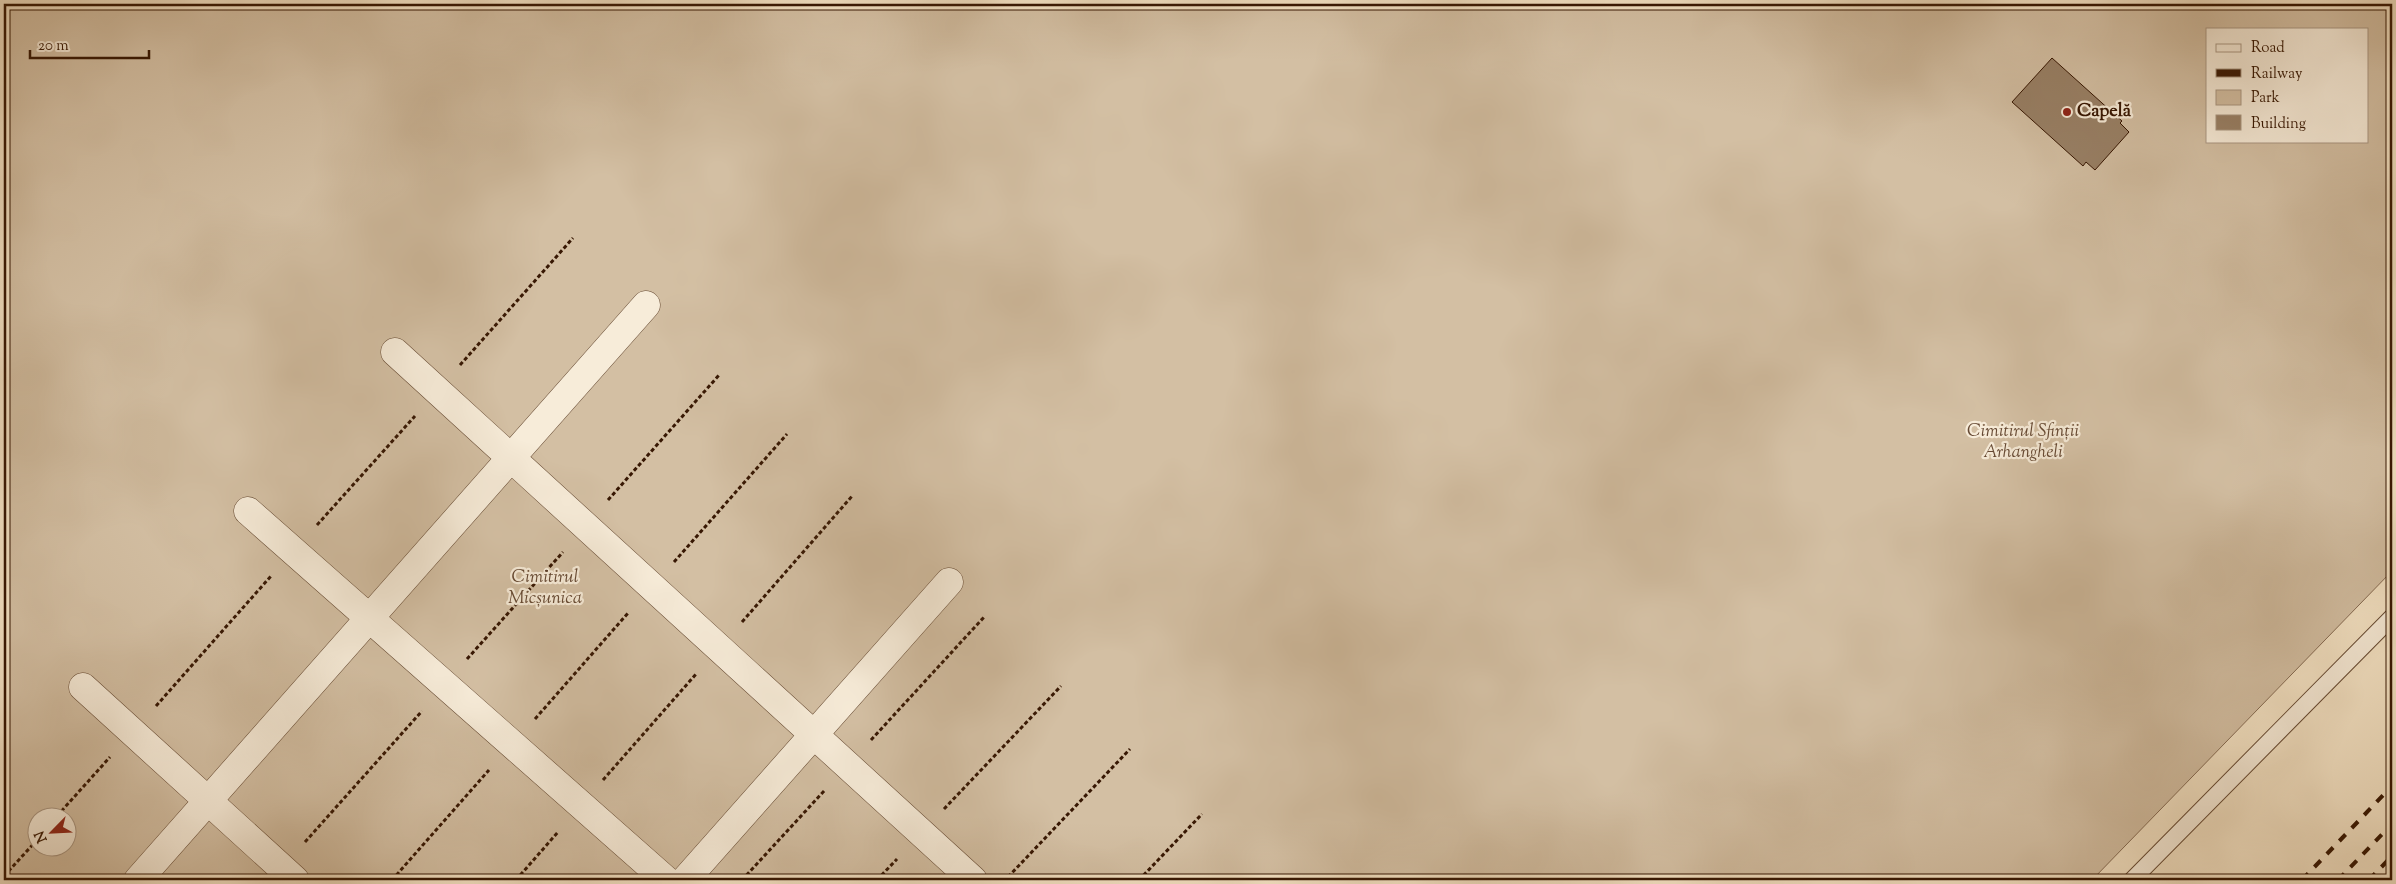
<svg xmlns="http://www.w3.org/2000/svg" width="2396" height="884" viewBox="0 0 2396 884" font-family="'Sorts Mill Goudy',serif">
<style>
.green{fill:#d3bfa3;stroke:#856b53;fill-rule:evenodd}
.building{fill:#998167;stroke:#371703}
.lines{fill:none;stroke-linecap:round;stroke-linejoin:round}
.lane-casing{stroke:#664a33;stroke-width:18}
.street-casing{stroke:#664a33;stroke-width:29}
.path{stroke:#371703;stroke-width:3;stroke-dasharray:4 2.5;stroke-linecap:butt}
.lane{stroke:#f7ecd9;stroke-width:16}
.street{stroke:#f7ecd9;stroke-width:28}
.rail{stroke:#371703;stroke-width:4;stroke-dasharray:9 9;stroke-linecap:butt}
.poi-dot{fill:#8f2418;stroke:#f7ecd9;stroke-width:2}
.labels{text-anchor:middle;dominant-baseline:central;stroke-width:4.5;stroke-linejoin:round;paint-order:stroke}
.poi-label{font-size:18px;font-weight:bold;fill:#371703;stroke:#f7ecd9;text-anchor:start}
.park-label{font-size:18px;font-style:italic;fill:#664933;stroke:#f7ecd9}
</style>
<rect width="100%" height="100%" fill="#f3e2c4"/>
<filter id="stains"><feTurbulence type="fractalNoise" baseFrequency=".004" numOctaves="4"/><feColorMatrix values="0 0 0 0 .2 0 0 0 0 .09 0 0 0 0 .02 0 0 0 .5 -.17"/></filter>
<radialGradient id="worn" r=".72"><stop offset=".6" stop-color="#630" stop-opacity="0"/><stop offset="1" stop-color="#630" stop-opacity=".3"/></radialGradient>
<path class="green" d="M4,4H2392V571L2092,880H4ZM2207,29H2367V141H2207ZM38,816H68V846H38Z"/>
<path class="building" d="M2052,58L2122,121L2120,123L2129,132L2095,170L2086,162L2083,166L2012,102Z"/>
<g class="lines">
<defs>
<path id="lane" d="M2132,880L2392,617"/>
<path id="street" d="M395,352L973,880
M248,511L666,880
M83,687L295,880
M138,880L646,305
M685,880L949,582"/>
</defs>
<use href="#lane" class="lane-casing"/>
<use href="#street" class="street-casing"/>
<path class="path" d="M460,365L573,238
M608,500L720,374
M317,525L415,416
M674,562L787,434
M742,622L853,495
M467,659L563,552
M156,706L271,576
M535,719L628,613
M871,740L985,616
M603,780L696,674
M944,809L1061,686
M57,816L110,757
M305,842L422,711
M4,876L38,839
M1008,877L1130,749
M392,880L489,770
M516,880L558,832
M742,880L825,790
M877,880L897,859
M1139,880L1202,814"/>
<use href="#lane" class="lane"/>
<use href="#street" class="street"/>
<path class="rail" d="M2302,880L2392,786
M2338,880L2392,824
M2369,880L2392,856"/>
</g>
<circle class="poi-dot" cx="2067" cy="112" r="5"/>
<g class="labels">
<g class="poi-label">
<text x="2077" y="112">Capelă</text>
</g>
<g class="park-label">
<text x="2023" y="432">Cimitirul Sfinții<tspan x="2023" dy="21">Arhangheli</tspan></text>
<text x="545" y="578">Cimitirul<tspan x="545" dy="21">Micșunica</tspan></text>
</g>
</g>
<rect width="2396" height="884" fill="none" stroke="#f3e2c4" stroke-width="20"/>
<rect x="5" y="5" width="2386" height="874" fill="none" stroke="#371703" stroke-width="2.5"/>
<rect x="10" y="10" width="2376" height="864" fill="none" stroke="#371703"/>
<rect x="2206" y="28" width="162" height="115" fill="#f7ecd9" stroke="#aa9783"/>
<rect x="2216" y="44" width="25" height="8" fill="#f7ecd9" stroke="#aa9783"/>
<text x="2251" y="52" font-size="15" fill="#371703">Road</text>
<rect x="2216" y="69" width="25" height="8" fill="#371703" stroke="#aa9783"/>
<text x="2251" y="78" font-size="15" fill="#371703">Railway</text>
<rect x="2216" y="90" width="25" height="15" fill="#d3bfa3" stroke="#aa9783"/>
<text x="2251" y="102" font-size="15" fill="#371703">Park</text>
<rect x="2216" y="115" width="25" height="15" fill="#998167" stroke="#aa9783"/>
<text x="2251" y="128" font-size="15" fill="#371703">Building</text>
<g transform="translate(52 832) rotate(246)"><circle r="24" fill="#f7ecd9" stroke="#aa9783"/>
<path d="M0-4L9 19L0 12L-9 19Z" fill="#8f2418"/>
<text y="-8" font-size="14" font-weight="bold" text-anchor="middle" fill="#371703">N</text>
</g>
<path d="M30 50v8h119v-8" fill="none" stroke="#371703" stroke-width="2.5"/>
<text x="38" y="50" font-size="15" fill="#371703" stroke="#f7ecd9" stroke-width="4" paint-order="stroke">20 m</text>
<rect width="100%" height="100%" filter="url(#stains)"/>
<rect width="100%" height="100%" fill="url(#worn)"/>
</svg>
